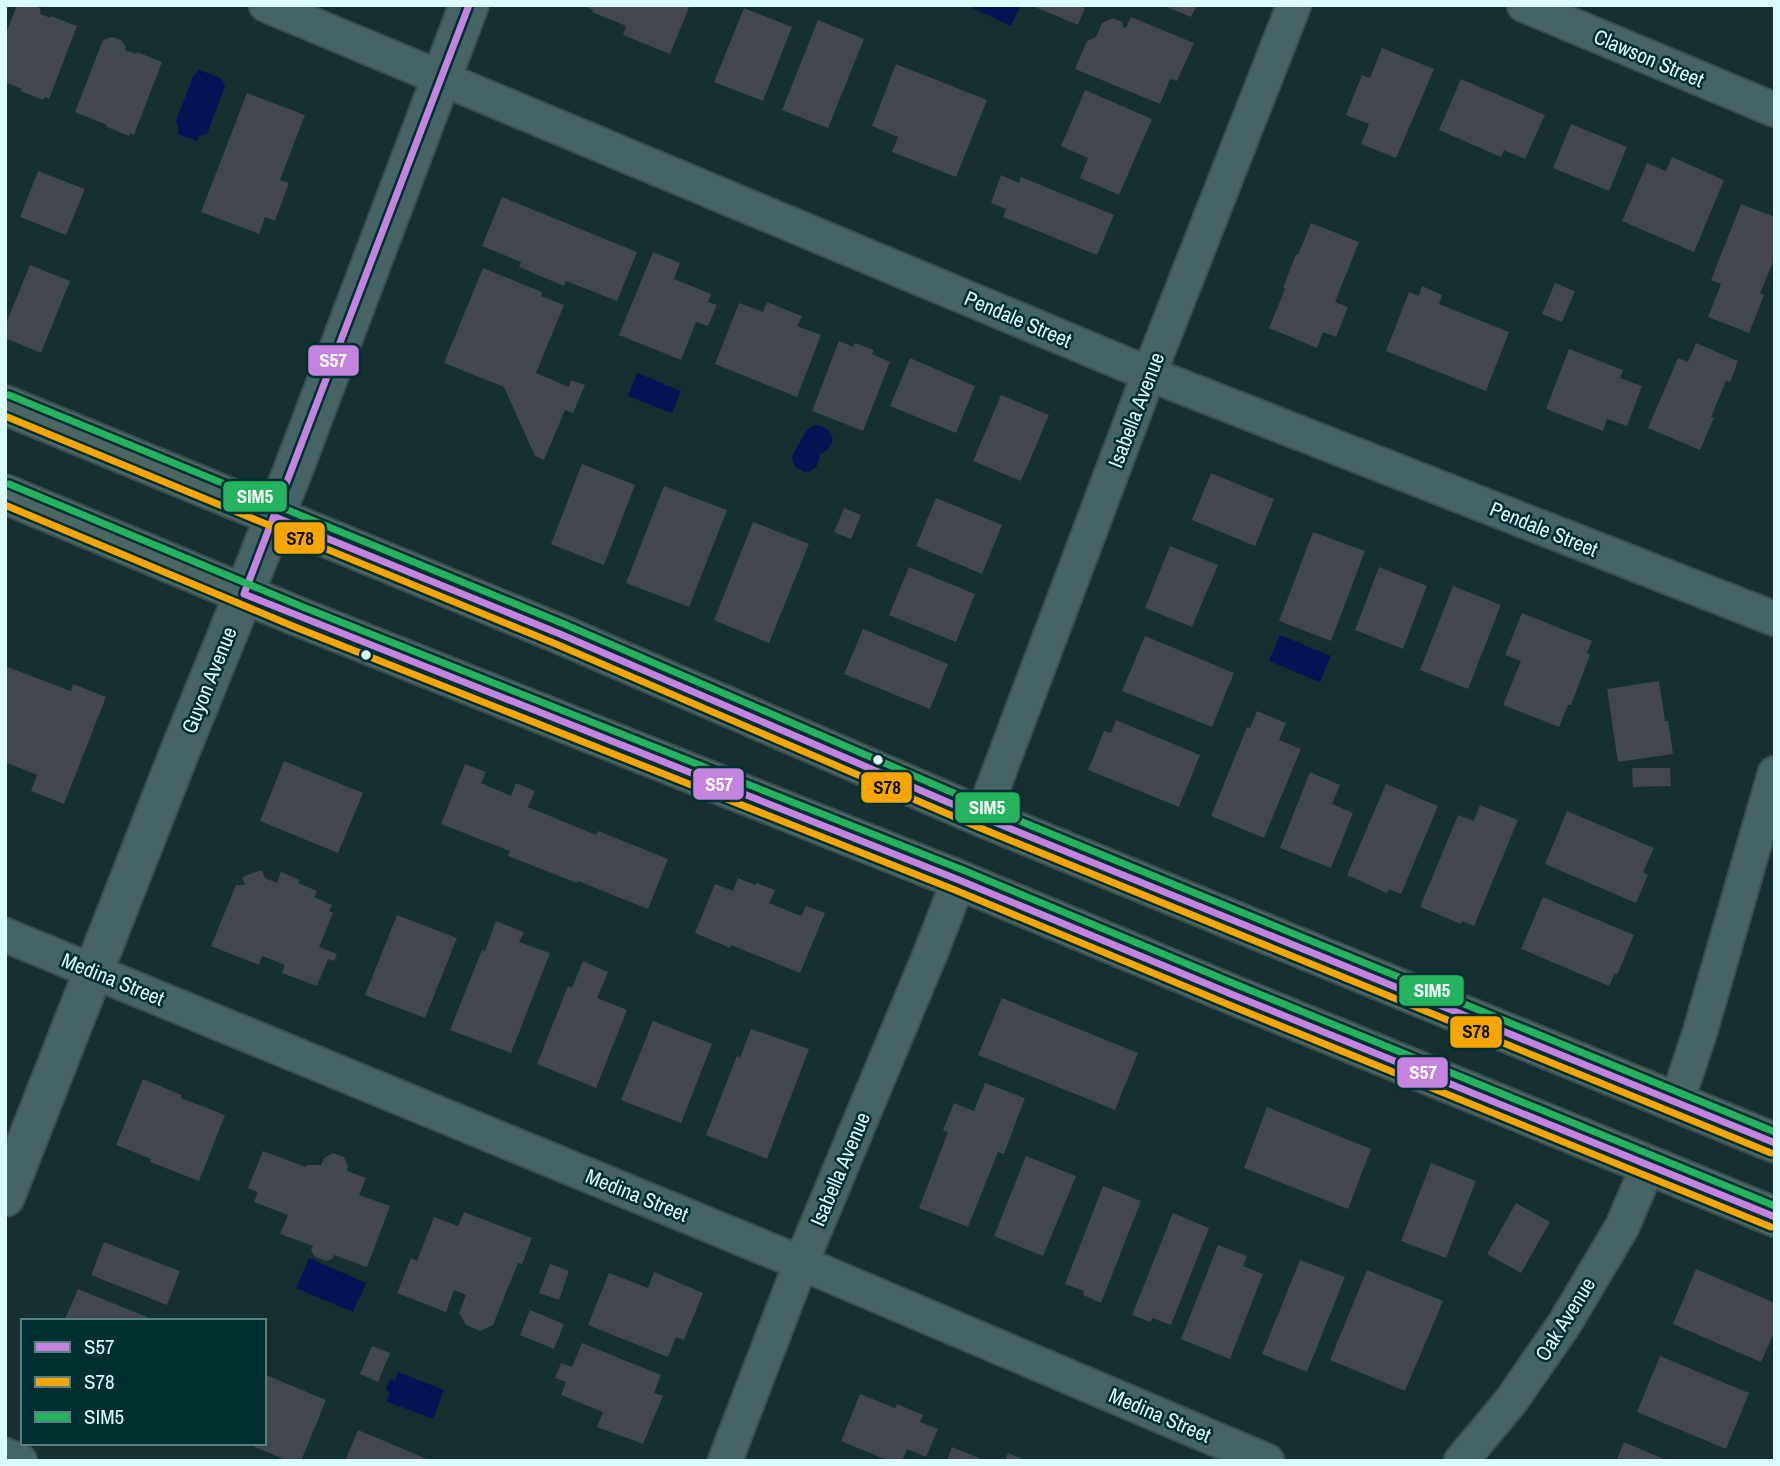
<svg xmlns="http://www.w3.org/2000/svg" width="1780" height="1466" viewBox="0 0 1780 1466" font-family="'Archivo Narrow',sans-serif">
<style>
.water{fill:#021454}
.building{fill:#41464f}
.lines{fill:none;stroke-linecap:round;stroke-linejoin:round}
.minor-casing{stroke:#3a4d4f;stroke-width:37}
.tertiary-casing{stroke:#3a4d4f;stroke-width:42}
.primary-casing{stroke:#3a4d4f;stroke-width:42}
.minor{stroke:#466365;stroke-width:33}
.tertiary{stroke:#466365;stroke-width:38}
.primary{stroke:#4b6663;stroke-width:38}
.bus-1-casing{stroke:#002f32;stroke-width:12}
.bus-2-casing{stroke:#002f32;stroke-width:12}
.bus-3-casing{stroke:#002f32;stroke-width:12}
.bus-1{stroke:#c483df;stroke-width:7}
.bus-2{stroke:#f7a600;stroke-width:7}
.bus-3{stroke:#26b360;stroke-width:7}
.bus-dot{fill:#dcfbfd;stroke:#002f32;stroke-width:2.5}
.labels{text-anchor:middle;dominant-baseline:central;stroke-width:5;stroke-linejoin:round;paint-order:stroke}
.street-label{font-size:21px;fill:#dcfbfd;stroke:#002f32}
.line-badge{stroke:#002f32;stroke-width:2.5}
.badge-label{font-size:19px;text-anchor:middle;font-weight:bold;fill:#fff}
.pale-badge-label{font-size:19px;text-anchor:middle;font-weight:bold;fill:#111}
</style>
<rect width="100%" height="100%" fill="#162f31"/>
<path class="water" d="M966,5H1021L1011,26Z
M200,70L222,79L225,86L207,134L199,136L197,141L178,134L179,129L176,121L194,74Z
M637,373L681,391L672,413L628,396Z
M815,425C835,427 839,446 820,454C818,465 816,472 804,472L795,467L792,459L793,454L807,430Z
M1280,635L1331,656L1320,682L1269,661Z
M309,1258L366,1283L353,1312L296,1288Z
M398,1372L444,1390L433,1419L386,1401L390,1393L386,1390L390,1379L395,1380Z"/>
<path class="building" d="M17,5H37L41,11L40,14L51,18V16L77,26L49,99L45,97L43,100L21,91L22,89L5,82V36Z
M581,5H690L670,54L623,35L626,26L592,12L593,10Z
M1038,5H1086L1078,25L1037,8Z
M1162,5H1197L1191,17Z
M744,8L792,27L763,101L714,82Z
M1131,17L1194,43L1177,81L1170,79L1160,104L1075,69L1087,41L1096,37L1102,23L1113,18L1122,22L1123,27L1126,28Z
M818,20L864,39L828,128L782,110Z
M112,37L121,40L126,47L125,50L136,54L137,52L162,62L134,135L130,133L129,136L107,127V125L75,112L103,40Z
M1382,48L1434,69L1396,158L1361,144L1369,124L1346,115L1362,75L1370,78Z
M896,64L987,100L956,177L892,152L898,137L872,126Z
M1461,79L1545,115L1525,159L1504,150L1501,157L1439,130Z
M1085,90L1152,119L1119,195L1080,178L1088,158L1061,146Z
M247,93L305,115L280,180L289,183L275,221L265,217L259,234L201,212Z
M1571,124L1627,147L1609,191L1553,168Z
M1672,157L1724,180L1694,252L1622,221L1647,163L1666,171Z
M38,171L85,189L66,235L20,217Z
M1001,175L1019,183L1021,177L1114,215L1097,255L1003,217L1006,209L991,203Z
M502,197L637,252L617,301L566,281L564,286L519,267L521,262L482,246Z
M1741,204L1775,217V258L1760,293L1764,295L1749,333L1708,317L1721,284L1711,280Z
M1311,223L1359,242L1335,302L1348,307L1336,337L1323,332L1317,348L1269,328L1285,289L1283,288L1296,254L1298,255Z
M653,252L680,263L674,279L711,294L708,302L717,305L708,326L696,322L681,360L619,335Z
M30,265L70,281L41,353L5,338V326Z
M483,268L542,292L541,296L564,305L536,373L569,387L571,380L585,385L573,413L565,410L544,460L535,456L504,387L444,363Z
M1555,283L1575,291L1562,322L1542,314Z
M1422,286L1442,295L1439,304L1509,332L1486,391L1386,351L1409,292L1419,296Z
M767,302L802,316L797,326L821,335L797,397L715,364L739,303L763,312Z
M839,341L853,347L855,343L874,350L872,354L890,362L863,431L812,411Z
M1696,343L1738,361L1730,382L1726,381L1711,417L1714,418L1700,450L1648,428L1678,358L1688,362Z
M1569,349L1623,370L1620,378L1642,386L1627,426L1607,419L1603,431L1546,409Z
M910,358L975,386L956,433L890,406Z
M1001,395L1049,415L1021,481L973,461Z
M582,464L635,485L604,565L551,544Z
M1211,473L1274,499L1255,546L1192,520Z
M664,486L727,510L689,607L626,583Z
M936,498L1002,525L982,574L916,546Z
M844,508L861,515L851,539L834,532Z
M753,522L809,544L769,643L714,620Z
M1313,532L1365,551L1331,641L1279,621Z
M1170,546L1218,565L1192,627L1145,608Z
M909,567L975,594L956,642L889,615Z
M1379,567L1427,586L1403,649L1355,630Z
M1453,586L1501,605L1468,689L1420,670Z
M1522,613L1592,641L1587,653L1590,655L1571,705H1568L1559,727L1503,705L1521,661L1505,655Z
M863,629L948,664L930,709L844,674Z
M1145,636L1234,673L1212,727L1122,691Z
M5,666L71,691L73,684L106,697L64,804L31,791L37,775L5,762Z
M1659,681L1665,721H1668L1673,754L1618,762L1607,689Z
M1257,711L1286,723L1279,740L1301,749L1264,838L1211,816L1247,727L1250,728Z
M1116,720L1200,755L1179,807L1088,770L1104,731L1111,733Z
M284,761L363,793L338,853L260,821Z
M465,764L486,772L481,783L511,796L516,783L535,791L528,807L596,835L598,831L668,859L648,909L578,881L577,883L508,856L510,851L441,824Z
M1632,768H1670L1671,786L1633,787Z
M1310,772L1340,785L1332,804L1353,813L1331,868L1280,848Z
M1386,784L1438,806L1401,894L1389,889L1387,893L1347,875Z
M1480,805L1518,820L1474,926L1462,921L1461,924L1420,907L1458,815L1474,821Z
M1567,811L1654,848L1643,872L1648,875L1636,903L1545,864Z
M262,870L265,878L277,883L281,872L300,880L298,883L317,891L314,897L332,905L329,911L333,913L319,947L337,954L334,961L328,959L317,986L282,973L285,965L262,956L259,965L211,946L236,885H245L242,877Z
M738,878L755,885L757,883L775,890L769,903L801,916L806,906L825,913L800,973L731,945L730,948L695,933L715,884L733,891Z
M1543,897L1634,935L1617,975L1615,973L1609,986L1521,949Z
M397,915L457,938L425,1018L365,995Z
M496,921L524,932L519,942L550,953L511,1053L450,1030L482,950L485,951Z
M583,961L608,972L597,998L627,1010L596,1088L537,1064L568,986L572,988Z
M1002,998L1138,1053L1115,1110L978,1055Z
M653,1021L712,1044L681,1123L621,1100Z
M751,1029L809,1049L767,1159L706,1135L737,1056L740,1058Z
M143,1079L182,1095L181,1098L225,1115L199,1181L150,1162L151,1159L116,1145Z
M985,1083L1025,1098L1004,1154L998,1152L968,1227L919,1208L948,1132L943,1130L954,1103L974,1111Z
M1267,1107L1371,1149L1348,1209L1244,1168Z
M263,1151L306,1167L307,1165H321L324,1158L333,1153L344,1157L348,1166L347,1171L366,1178L359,1195L390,1206L367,1267L334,1255L332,1259L327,1261L315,1257L311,1250L313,1246L280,1234L288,1215L254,1202L258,1192L248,1188Z
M1026,1156L1076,1176L1043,1256L994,1236Z
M1431,1163L1476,1181L1446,1258L1401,1241Z
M1103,1186L1141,1201L1101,1303L1083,1295L1084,1291L1065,1284Z
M1516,1203L1550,1222L1521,1273L1487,1254Z
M464,1212L532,1238L522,1264L518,1263L493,1325L480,1331L466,1325L459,1313L466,1295L454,1290L446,1312L397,1293L411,1258L417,1261L434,1217L458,1226Z
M1173,1213L1209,1228L1171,1325L1152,1318L1151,1322L1132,1315Z
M104,1242L180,1271L167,1305L91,1275Z
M1218,1245L1247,1256L1243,1266L1263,1274L1230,1359L1181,1339Z
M1300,1260L1345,1277L1307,1372L1262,1354Z
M550,1264L569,1271L559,1300L539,1293Z
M1696,1269L1775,1303V1331L1761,1362L1673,1324Z
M1367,1270L1443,1301L1405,1391L1330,1360Z
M654,1272L703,1293L684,1340L676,1337L668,1357L588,1325L609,1273L648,1288Z
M78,1289L147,1317L145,1321H64Z
M530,1310L564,1324L554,1349L520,1335Z
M582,1343L661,1375L654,1393L663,1396L643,1444L597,1427L603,1412L561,1395L566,1382L555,1378L561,1363L572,1367Z
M372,1346L390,1353L378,1382L360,1374Z
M1660,1356L1749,1393L1726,1449L1637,1412Z
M264,1374L326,1400L301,1461H288L246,1443H264Z
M860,1394L895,1408L897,1404L923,1415L920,1422L938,1429L926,1457L907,1449L902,1461H889L841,1441Z
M358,1430L432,1461H345Z
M1624,1442L1668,1461H1616Z
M952,1447L979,1458L978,1461H947Z
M1008,1453L1028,1461H1005Z"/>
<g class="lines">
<defs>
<path id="minor" d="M266,5L1149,374L1775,619
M1524,5L1775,110
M982,817L1149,374L1294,5
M5,935L801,1263L1267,1461
M1676,1104L1700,1032L1775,773
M5,1455L20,1461
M725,1461L801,1263L931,952L959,880
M1461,1461L1511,1401L1565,1323L1622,1227L1649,1164"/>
<path id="tertiary" d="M5,1197L176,761L244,594L292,473L469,5"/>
<path id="primary" d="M5,405L560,634L982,817L1775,1143
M5,494L299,617L959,880L1231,994L1775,1217"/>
</defs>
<use href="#minor" class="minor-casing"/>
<use href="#tertiary" class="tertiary-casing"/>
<use href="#primary" class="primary-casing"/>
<use href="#minor" class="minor"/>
<use href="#tertiary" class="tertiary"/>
<use href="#primary" class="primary"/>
<defs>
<path id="bus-1" d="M469,5L244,594L959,880L1231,994L1775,1217
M275,517L560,634L982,817L1775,1143"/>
<path id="bus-2" d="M5,416L556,644L978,827L1771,1153
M5,505L295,627L955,890L1227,1004L1771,1227"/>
<path id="bus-3" d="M9,395L564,624L986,807L1775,1132
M9,484L303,607L963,870L1235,984L1775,1206"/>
</defs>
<use href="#bus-1" class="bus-1-casing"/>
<use href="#bus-2" class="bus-2-casing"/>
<use href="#bus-3" class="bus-3-casing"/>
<use href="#bus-1" class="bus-1"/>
<use href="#bus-2" class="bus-2"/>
<use href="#bus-3" class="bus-3"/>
</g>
<g class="bus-dot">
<circle cx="366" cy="655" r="6"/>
<circle cx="878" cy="760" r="6"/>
</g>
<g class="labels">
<g class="street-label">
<text transform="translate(1649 58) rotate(23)">Clawson Street</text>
<text transform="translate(1018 319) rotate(23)">Pendale Street</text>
<text transform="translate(1136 410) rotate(-69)">Isabella Avenue</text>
<text transform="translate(1544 529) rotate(22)">Pendale Street</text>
<text transform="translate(209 680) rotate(-68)">Guyon Avenue</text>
<text transform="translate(113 979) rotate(22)">Medina Street</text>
<text transform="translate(840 1169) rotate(-67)">Isabella Avenue</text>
<text transform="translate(637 1195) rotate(22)">Medina Street</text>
<text transform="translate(1565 1319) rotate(-58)">Oak Avenue</text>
<text transform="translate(1160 1415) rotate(23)">Medina Street</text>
</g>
</g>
<g class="line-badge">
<rect x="307" y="344" width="53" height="33" rx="7" fill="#c483df"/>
<rect x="222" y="480" width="66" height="33" rx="7" fill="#26b360"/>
<rect x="273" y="521" width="53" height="34" rx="7" fill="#f7a600"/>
<rect x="692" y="767" width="53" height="34" rx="7" fill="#c483df"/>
<rect x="860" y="771" width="53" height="33" rx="7" fill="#f7a600"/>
<rect x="954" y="791" width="67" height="33" rx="7" fill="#26b360"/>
<rect x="1398" y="974" width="67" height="33" rx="7" fill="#26b360"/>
<rect x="1449" y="1015" width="54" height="34" rx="7" fill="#f7a600"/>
<rect x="1396" y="1056" width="53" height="33" rx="7" fill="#c483df"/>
</g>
<g class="badge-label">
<text x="333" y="367">S57</text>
<text x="255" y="503">SIM5</text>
<text x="719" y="791">S57</text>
<text x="987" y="814">SIM5</text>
<text x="1432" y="997">SIM5</text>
<text x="1423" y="1079">S57</text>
</g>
<g class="pale-badge-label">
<text x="300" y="545">S78</text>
<text x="887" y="794">S78</text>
<text x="1476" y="1038">S78</text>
</g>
<rect width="1780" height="1466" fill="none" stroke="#dcfbfd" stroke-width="14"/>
<rect x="21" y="1319" width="245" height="126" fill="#002f32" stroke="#588183" stroke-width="2"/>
<rect x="35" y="1342" width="35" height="10" fill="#c483df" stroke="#588183" stroke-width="2"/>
<text x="84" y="1354" font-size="21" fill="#dcfbfd">S57</text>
<rect x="35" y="1377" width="35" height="10" fill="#f7a600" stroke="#588183" stroke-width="2"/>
<text x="84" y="1389" font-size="21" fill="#dcfbfd">S78</text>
<rect x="35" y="1412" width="35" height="10" fill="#26b360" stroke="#588183" stroke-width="2"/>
<text x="84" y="1424" font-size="21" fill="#dcfbfd">SIM5</text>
</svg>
